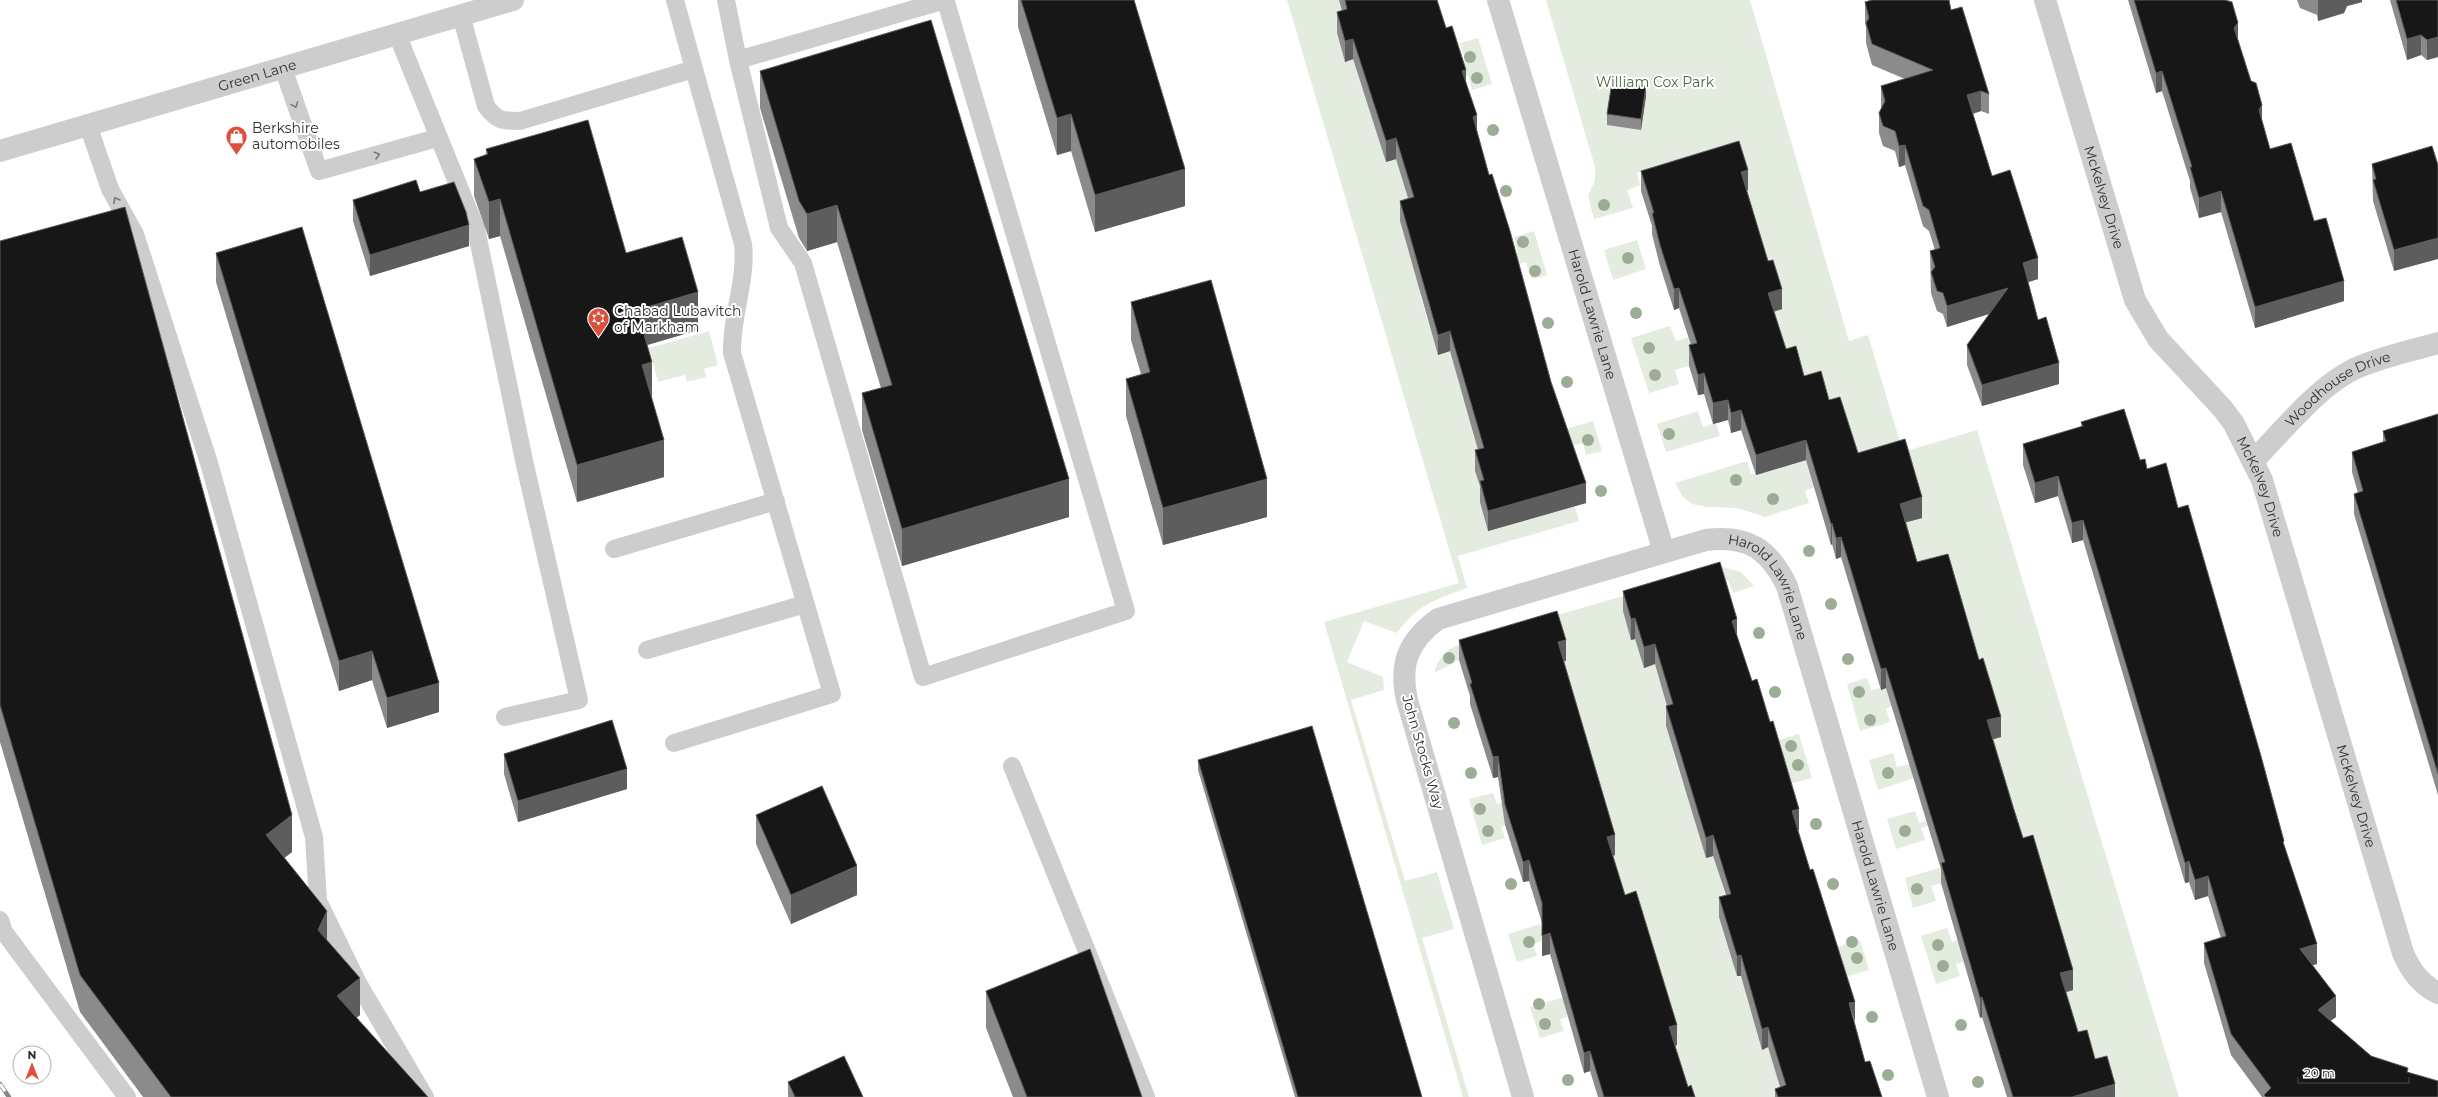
<svg xmlns="http://www.w3.org/2000/svg" width="2438" height="1097" viewBox="0 0 2438 1097" font-family="Montserrat,sans-serif">
<style>
.green{fill:#e4ecdf}
.lines{fill:none;stroke-linecap:round;stroke-linejoin:round}
.service{stroke:#cdcdcd;stroke-width:18}
.minor{stroke:#cdcdcd;stroke-width:22}
.tertiary{stroke:#cdcdcd;stroke-width:22}
.rail-casing{stroke:#858585;stroke-width:4.5}
.rail{stroke:#fff;stroke-width:3;stroke-dasharray:9;stroke-linecap:butt}
.tree{fill:#9cad95}
.wall{fill:#8b8b8b}
.shaded-wall{fill:#5d5d5d}
.building{fill:#171717;stroke:#5d5d5d}
.oneway{stroke:#777}
.labels{text-anchor:middle;dominant-baseline:central;stroke-width:4;stroke-linejoin:round;paint-order:stroke}
.street-label{font-size:14px;fill:#303030;stroke:#fff}
.park-label{font-size:14px;fill:#4b6a3f;stroke:#fff}
.poi-label{font-size:14px;fill:#303030;stroke:#fff;text-anchor:start}
</style>
<rect width="100%" height="100%" fill="#fff"/>
<path class="green" d="M1287,0H1339L1347,29L1337,33L1345,61L1353,59L1362,89L1465,59L1460,43L1478,38L1492,84L1472,90L1468,75L1369,103L1386,162L1396,159L1414,217L1400,221L1417,281L1518,253L1514,237L1534,231L1547,275L1532,279L1526,262L1420,295L1438,355L1450,351L1575,507L1579,521L1458,556L1467,588C1436,599 1417,605 1397,633L1364,621L1347,662L1383,677L1384,690L1351,700L1405,881L1437,872L1454,929L1422,938L1469,1097H1463L1324,622L1459,583Z
M1546,0H1750L1849,341L1868,335L1903,452L1977,430L2179,1097H2113L2078,1053L2060,994L2073,990L1963,958L1964,962L1956,964L1960,976L1936,984L1921,936L1947,928L1952,942L1957,940L1958,942L2051,915L2023,859L1987,741L2001,737L1983,679L1892,706L1886,709L1890,722L1860,731L1847,684L1867,678L1871,690L1880,688L1881,690L1917,583L1814,487L1805,491L1809,503L1765,517L1737,508L1707,507L1692,504L1683,497L1675,483L1747,461L1751,474L1755,473L1804,397L1776,340L1675,370L1679,384L1649,393L1631,338L1670,326L1676,341L1781,309L1657,167L1637,173L1640,185L1627,190L1633,208L1594,219L1588,196L1595,180V167Z
M1637,240L1646,269L1613,280L1604,250Z
M709,331L718,365L704,369L706,377L687,382L685,375L658,382L649,348Z
M1698,411L1703,427L1716,423L1720,436L1666,452L1657,424Z
M1593,421L1602,451L1586,455L1583,443L1567,447L1566,429Z
M1723,567L1741,572L1754,586L1733,593L1728,580L1623,611L1635,639L1644,667L1655,664L1674,725L1666,727L1683,784L1777,757L1776,754L1782,752L1779,740L1799,734L1812,778L1790,784L1688,798L1706,858L1713,856L1731,914L1737,976L1860,940L1869,970L1842,978L1762,1049L1768,1047L1783,1097H1684L1669,1048L1677,1045L1659,987L1567,1015V1017L1560,1019L1564,1031L1540,1038L1530,1007L1654,971L1505,825L1501,827L1505,838L1482,845L1469,799L1493,793L1497,804L1503,803L1558,663L1566,661L1551,633L1459,660L1434,673C1439,656 1448,648 1465,642Z
M1893,753L1897,767L1910,764L1914,778L1878,790L1869,760Z
M1915,811L1919,823L1927,820L1929,825L1921,828L1925,840L1896,849L1887,819Z
M1942,867L1946,882L1931,886L1936,901L1913,908L1905,878Z
M1540,924L1542,932L1550,930L1542,941L1533,944L1537,956L1517,962L1508,934Z"/>
<g class="lines">
<path class="service" d="M726,0L738,60L945,0
M461,15L486,106C497,121 502,121 520,121L694,69L675,0
M397,34L476,229L525,465L579,700L505,717
M738,60L779,228L803,263L923,677L1126,611L946,2
M283,68L319,171L437,138
M88,125L110,189L135,234L209,463L314,837L318,901L358,983L425,1097
M614,549L776,501
M647,650L805,604
M674,743L832,694L732,353C731,316 747,281 743,244L694,69
M1012,766L1146,1097
M0,920L4,932L127,1097"/>
<g class="minor">
<path id="s1" d="M1498,0L1664,552"/>
<path id="s2" d="M2045,0L2135,300L2158,339L2223,409L2234,424L2262,480L2403,953C2411,971 2420,984 2438,993"/>
<path id="s3" d="M2253,461C2283,431 2316,388 2354,369C2380,357 2410,351 2438,343"/>
<path id="s4" d="M1523,1097L1407,700C1399,664 1408,641 1438,619L1706,540C1748,535 1769,549 1787,586L1938,1097"/>
</g>
<path class="tertiary" id="s5" d="M0,151L513,0"/>
<defs>
<path id="rail" d="M0,1084L9,1097"/>
</defs>
<use href="#rail" class="rail-casing"/>
<use href="#rail" class="rail"/>
</g>
<g class="tree">
<circle cx="1470" cy="57" r="6"/>
<circle cx="1477" cy="78" r="6"/>
<circle cx="1493" cy="130" r="6"/>
<circle cx="1506" cy="191" r="6"/>
<circle cx="1604" cy="205" r="6"/>
<circle cx="1523" cy="242" r="6"/>
<circle cx="1628" cy="258" r="6"/>
<circle cx="1535" cy="271" r="6"/>
<circle cx="1636" cy="313" r="6"/>
<circle cx="1548" cy="323" r="6"/>
<circle cx="1649" cy="348" r="6"/>
<circle cx="1655" cy="375" r="6"/>
<circle cx="1567" cy="382" r="6"/>
<circle cx="1669" cy="434" r="6"/>
<circle cx="1588" cy="440" r="6"/>
<circle cx="1736" cy="480" r="6"/>
<circle cx="1601" cy="491" r="6"/>
<circle cx="1773" cy="499" r="6"/>
<circle cx="1809" cy="551" r="6"/>
<circle cx="1831" cy="604" r="6"/>
<circle cx="1759" cy="633" r="6"/>
<circle cx="1449" cy="658" r="6"/>
<circle cx="1848" cy="659" r="6"/>
<circle cx="1775" cy="692" r="6"/>
<circle cx="1859" cy="692" r="6"/>
<circle cx="1870" cy="720" r="6"/>
<circle cx="1454" cy="723" r="6"/>
<circle cx="1791" cy="746" r="6"/>
<circle cx="1798" cy="765" r="6"/>
<circle cx="1471" cy="773" r="6"/>
<circle cx="1888" cy="773" r="6"/>
<circle cx="1480" cy="809" r="6"/>
<circle cx="1816" cy="824" r="6"/>
<circle cx="1488" cy="831" r="6"/>
<circle cx="1905" cy="831" r="6"/>
<circle cx="1511" cy="884" r="6"/>
<circle cx="1833" cy="884" r="6"/>
<circle cx="1917" cy="889" r="6"/>
<circle cx="1529" cy="942" r="6"/>
<circle cx="1852" cy="942" r="6"/>
<circle cx="1938" cy="945" r="6"/>
<circle cx="1857" cy="958" r="6"/>
<circle cx="1943" cy="966" r="6"/>
<circle cx="1539" cy="1004" r="6"/>
<circle cx="1872" cy="1017" r="6"/>
<circle cx="1545" cy="1024" r="6"/>
<circle cx="1961" cy="1025" r="6"/>
<circle cx="1888" cy="1075" r="6"/>
<circle cx="1568" cy="1080" r="6"/>
<circle cx="1978" cy="1082" r="6"/>
</g>
<path class="wall" d="M1018,0H1134L1185,206L1095,232L1071,151L1057,155L1018,27Z
M1339,0H1437L1446,28L1466,82L1477,131L1489,175L1586,503L1488,531L1480,502V486L1475,471V450H1478L1450,351L1438,355L1400,221V201L1408,198L1396,159L1386,162L1353,59L1345,62L1337,33V12L1342,11Z
M2128,0H2225L2238,39L2270,149L2314,221L2344,301L2255,328L2221,212L2199,218L2190,188V181L2162,91L2156,93Z
M2297,0H2362V2L2347,6L2344,13L2318,21L2317,15L2300,8Z
M2390,0H2438V57L2427,60L2421,55L2407,60Z
M1865,2L1951,10L1989,94V114L1981,111L1973,114L1992,176L2038,279L2028,282L2038,320L2059,384L1982,406L1967,365V345L1989,314L1947,327L1943,314L1937,311L1931,293L1930,251L1935,250L1929,231L1923,226L1905,165L1899,167L1895,151L1883,146L1879,133V113L1881,109V86L1905,79L1872,65L1866,43V27L1865,23Z
M760,71L1069,517L902,566L862,430V393L881,388L837,242L807,251L799,238L760,108Z
M1646,96L1641,130L1607,125V114Z
M2432,146L2394,271L2373,201L2372,164Z
M486,149L626,253L698,330L647,345L652,399L664,477L577,502L500,236L489,239L474,196V159L486,155Z
M1641,171L1748,190L1747,191L1782,309L1774,312L1786,349L1804,376L1829,400L1858,453L1922,518L1906,522L1917,562L2001,737L1993,739L2023,838L2073,990L2066,992L2078,1032L2095,1059L2115,1097H2007L1982,1017L1980,1018L1941,883V869L1886,688L1881,690L1841,557L1836,559L1832,544L1831,545L1806,460L1756,475L1741,430L1731,433L1728,420L1713,424L1704,394L1698,395L1689,366V345H1691L1679,308L1674,310L1660,266L1652,234V226L1641,191Z
M420,192L469,246L370,276L353,221V200Z
M0,241L292,852L284,858L327,941L360,1015L356,1018L428,1097H143L80,1012L0,742Z
M216,253L439,712L387,728L372,680L339,691L216,282Z
M1131,302L1267,517L1163,545L1126,416V379L1141,374L1131,340Z
M2438,414V795L2354,514V494L2358,493L2352,472V452L2383,442V431Z
M2081,422L2140,460L2178,508L2284,847L2317,964L2312,965L2336,1017L2330,1021L2371,1056L2408,1072L2438,1097H2262L2231,1055L2204,963V943L2221,938L2208,896L2195,900L2189,882L2185,883L2083,540L2072,543L2058,496L2035,503L2023,465V444L2081,427Z
M1623,591L1737,636L1799,830H1798L1854,1022L1865,1062L1882,1097H1775V1089L1780,1087L1768,1047L1762,1050L1741,976H1737L1719,917V897L1726,895L1713,856L1706,858L1666,726V706H1667L1655,664L1644,668L1635,639L1631,640L1623,611Z
M1459,640L1566,661H1564L1615,855L1613,856L1625,895L1677,1045L1675,1046L1688,1087L1695,1097H1598L1590,1071L1584,1073L1550,954L1542,956V923L1529,881L1523,882L1505,825L1498,777L1493,778L1470,704V696L1459,660Z
M504,754L627,789L518,822L504,774Z
M1198,760L1422,1097H1295L1198,770Z
M756,815L857,895L791,924L756,844Z
M986,991L1142,1097H1013L986,1028Z
M788,1082L863,1097H788Z"/>
<path class="shaded-wall" d="M2318,0H2362V2L2347,6L2344,13L2318,21Z
M2238,23V44L2234,28Z
M2421,35V55L2407,60V39Z
M2438,37V57L2427,60V40Z
M1353,39V59L1345,62V41Z
M1466,70V91L1462,71Z
M2162,71V91L2156,93V73Z
M1646,86V96L1641,130V119Z
M1981,91V111L1967,115V95Z
M2262,105V125L2259,110Z
M1071,114V151L1057,155V118Z
M1477,115V136L1473,117Z
M1396,138V159L1386,162V141Z
M1905,145V165L1899,167V146Z
M1185,169V206L1095,232V195Z
M1748,170V190L1741,193V172Z
M2221,191V212L2199,218V198Z
M500,199V236L489,239V202Z
M837,205V242L807,251V214Z
M469,225V246L370,276V255Z
M2438,238V259L2394,271V250Z
M2038,258V279L2023,284V263Z
M2344,281V301L2255,328V307Z
M1679,288V308L1674,310V289Z
M2008,288V308L1947,327V306Z
M1782,289V309L1768,313V293Z
M698,292V330L637,348V310Z
M1450,331V351L1438,355V335Z
M652,362V399L642,365Z
M2059,363V384L1982,406V385Z
M1704,373V394L1698,395V375Z
M1728,400V420L1713,424V403Z
M1741,410V430L1731,433V413Z
M664,440V477L577,502V465Z
M1806,440V460L1756,475V455Z
M2058,476V496L2035,503V483Z
M1069,479V517L902,566V529Z
M1267,479V517L1163,545V508Z
M1586,483V503L1488,531V511Z
M1922,497V518L1900,524V504Z
M2083,520V540L2072,543V523Z
M1832,523V544L1831,545V524Z
M1841,537V557L1836,559V538Z
M1635,618V639L1631,640V619Z
M1737,619V639L1732,621Z
M1566,640V661L1558,663V642Z
M1655,644V664L1644,668V647Z
M372,651V680L339,691V661Z
M1886,668V688L1881,690V669Z
M439,683V712L387,728V698Z
M2001,717V737L1987,741V720Z
M1498,756V777L1493,778V757Z
M627,769V789L518,822V801Z
M1799,809V830L1792,832V811Z
M292,815V852L266,872V835Z
M1615,835V855L1607,858V837Z
M1713,835V856L1706,858V838Z
M1529,860V881L1523,882V862Z
M2189,861V882L2185,883V863Z
M857,866V895L791,924V895Z
M2208,876V896L2195,900V880Z
M327,911V949L318,930Z
M1550,933V954L1542,956V936Z
M2317,944V964L2300,969V949Z
M1741,955V976H1737V956Z
M2073,970V990L2060,994V973Z
M360,978V1015L337,1033V996Z
M2336,996V1017L2318,1030V1010Z
M1982,997V1017L1980,1018V998Z
M1855,1002V1022L1849,1003Z
M1677,1025V1045L1669,1048V1027Z
M1768,1027V1047L1762,1050V1029Z
M1590,1051V1071L1584,1073V1053Z
M2115,1084V1097H2072Z"/>
<path class="building" d="M1021,0H1134L1185,169L1095,195L1071,114L1057,118Z
M1345,0H1437L1446,28L1452,26L1466,70L1462,71L1477,115L1473,117L1489,175L1492,174L1510,231L1551,382L1586,483L1488,511L1480,481L1484,480L1475,450L1484,448L1450,331L1438,335L1400,201L1414,197L1396,138L1386,141L1353,39L1345,41L1337,12L1347,9Z
M1872,0H1949L1951,10L1962,7L1989,94L1981,91L1967,95L1992,176L2010,170L2038,258L2023,263L2038,320L2046,317L2059,363L1982,385L1967,345L2008,288L1947,306L1943,293L1937,291L1931,272L1935,267L1930,251L1940,248L1929,210L1923,206L1905,145L1899,146L1895,131L1883,126L1879,113L1885,101L1881,86L1933,70L1872,44L1866,23L1869,18L1865,2Z
M2134,0H2225L2232,2L2238,23L2234,28L2251,81L2256,83L2262,105L2259,110L2270,149L2291,143L2314,221L2326,218L2344,281L2255,307L2221,191L2199,198L2190,167H2192L2162,71L2156,73Z
M2396,0H2438V37L2427,40L2421,35L2407,39Z
M931,20L1069,479L902,529L862,393L892,385L837,205L807,214L799,201L760,71Z
M1612,82L1646,86L1641,119L1607,114Z
M588,120L626,253L682,237L698,292L637,310L652,362L642,365L664,440L577,465L500,199L489,202L474,159L488,154L486,149Z
M1739,141L1748,170L1741,172L1768,261L1773,260L1782,289L1768,293L1786,349L1796,346L1804,376L1821,371L1829,400L1840,397L1858,453L1905,439L1922,497L1900,504L1917,562L1948,554L1979,660L1983,658L2001,717L1987,720L2013,807L2023,838L2033,835L2073,970L2060,973L2078,1032L2087,1030L2095,1059L2107,1056L2115,1084L2072,1097H2013L1982,997L1980,998L1941,863L1945,862L1886,668L1881,669L1841,537L1836,538L1832,523L1831,524L1806,440L1756,455L1741,410L1731,413L1728,400L1713,403L1704,373L1698,375L1689,345L1697,343L1679,288L1674,289L1660,245L1652,213H1654L1641,171Z
M2432,146L2438,165V238L2394,250L2373,180L2376,179L2372,164Z
M416,180L420,192L454,182L466,212L469,225L370,255L353,200Z
M125,207L292,815L266,835L327,911L318,930L360,978L337,996L428,1097H171L80,975L0,705V241Z
M302,227L439,683L387,698L372,651L339,661L216,253Z
M1211,280L1267,479L1163,508L1126,379L1150,372L1131,302Z
M2124,409L2140,460L2145,459L2147,469L2166,463L2178,508L2188,505L2261,756L2284,841L2283,842L2317,944L2300,949L2336,996L2318,1010L2371,1056L2408,1068L2407,1072L2438,1081V1097H2266L2264,1095L2271,1088L2231,1034L2204,943L2226,936L2208,876L2195,880L2189,861L2185,863L2083,520L2072,523L2058,476L2035,483L2023,444L2083,426L2081,422Z
M2438,414V774L2354,494L2363,491L2352,452L2386,441L2383,431Z
M1720,562L1737,619L1732,621L1752,681L1757,679L1770,722L1773,721L1799,809L1792,811L1810,870L1813,869L1855,1002L1849,1003L1865,1062L1870,1061L1882,1097H1778L1775,1089L1786,1085L1768,1027L1762,1029L1741,955L1737,956L1719,897L1731,894L1713,835L1706,838L1666,706L1673,704L1655,644L1644,647L1635,618L1631,619L1623,591Z
M1557,611L1566,640L1558,642L1615,835L1607,837L1625,895L1636,891L1677,1025L1669,1027L1688,1087L1691,1085L1695,1097H1604L1590,1051L1584,1053L1550,933L1542,936V903L1529,860L1523,862L1505,805L1498,756L1493,757L1470,684L1472,683L1459,640Z
M612,720L627,769L518,801L504,754Z
M1312,726L1422,1097H1298L1198,760Z
M822,786L857,866L791,895L756,815Z
M1090,949L1142,1097H1027L986,991Z
M844,1056L863,1097H795L788,1082Z"/>
<defs><path id="oneway-chevron" d="M-2-3.5L2.5 0L-2 3.5" fill="none" stroke-width="1.6" stroke-linecap="round" stroke-linejoin="round"/></defs>
<g class="oneway">
<use href="#oneway-chevron" transform="translate(295 105) rotate(70)"/>
<use href="#oneway-chevron" transform="translate(377 155) rotate(-15)"/>
<use href="#oneway-chevron" transform="translate(116 200) rotate(-120)"/>
</g>
<defs>
<symbol id="shop-pin" viewBox="-11 -11 22 30"><path d="M0 17L-7.5 6A9.5 9.5 0 1 1 7.5 6Z" fill="#dc503d" stroke="#fff"/><path d="M-5-2.5h2.3a2.7 3.5 0 0 1 5.4 0H5L5.5 6h-11ZM-1.5-2.5h3a1.5 2.3 0 0 0-3 0Z" fill="#fff"/></symbol>
<symbol id="synagogue-pin" viewBox="-11 -11 22 30"><path d="M0 17L-7.5 6A9.5 9.5 0 1 1 7.5 6Z" fill="#dc503d" stroke="#fff"/><path d="M0-6.5L5.6 3.2H-5.6ZM0 6.5L5.6-3.2H-5.6Z" fill="#fff"/></symbol>
</defs>
<g fill-rule="evenodd">
<use href="#shop-pin" x="224" y="124" width="25" height="34"/>
<use href="#synagogue-pin" x="586" y="306" width="25" height="34"/>
</g>
<g class="labels">
<g class="street-label">
<text stroke="none"><textPath href="#s5" startOffset="268">Green Lane</textPath></text>
<text stroke="none"><textPath href="#s2" startOffset="206">McKelvey Drive</textPath></text>
<text stroke="none"><textPath href="#s1" startOffset="328">Harold Lawrie Lane</textPath></text>
<text stroke="none"><textPath href="#s3" startOffset="113">Woodhouse Drive</textPath></text>
<text stroke="none"><textPath href="#s2" startOffset="541">McKelvey Drive</textPath></text>
<text stroke="none"><textPath href="#s4" startOffset="876">Harold Lawrie Lane</textPath></text>
<text transform="translate(1423 752) rotate(74)">John Stocks Way</text>
<text stroke="none"><textPath href="#s2" startOffset="865">McKelvey Drive</textPath></text>
<text stroke="none"><textPath href="#s4" startOffset="1200">Harold Lawrie Lane</textPath></text>
</g>
<g class="park-label">
<text x="1655" y="82">William Cox Park</text>
</g>
<g class="poi-label">
<text x="252" y="128">Berkshire<tspan x="252" dy="16">automobiles</tspan></text>
<text x="614" y="311">Chabad Lubavitch<tspan x="614" dy="16">of Markham</tspan></text>
</g>
</g>
<g transform="translate(32 1065)"><circle r="19" fill="#ffffff" stroke="#acacac"/>
<path d="M0-3L7 15L0 10L-7 15Z" fill="#dc503d"/>
<text y="-6" font-size="11" font-weight="bold" text-anchor="middle" fill="#303030">N</text>
</g>
<path d="M2298 1077v6h111v-6" fill="none" stroke="#303030" stroke-width="2"/>
<text x="2304" y="1077" font-size="12" fill="#303030" stroke="#ffffff" stroke-width="3" paint-order="stroke">20 m</text>
</svg>
